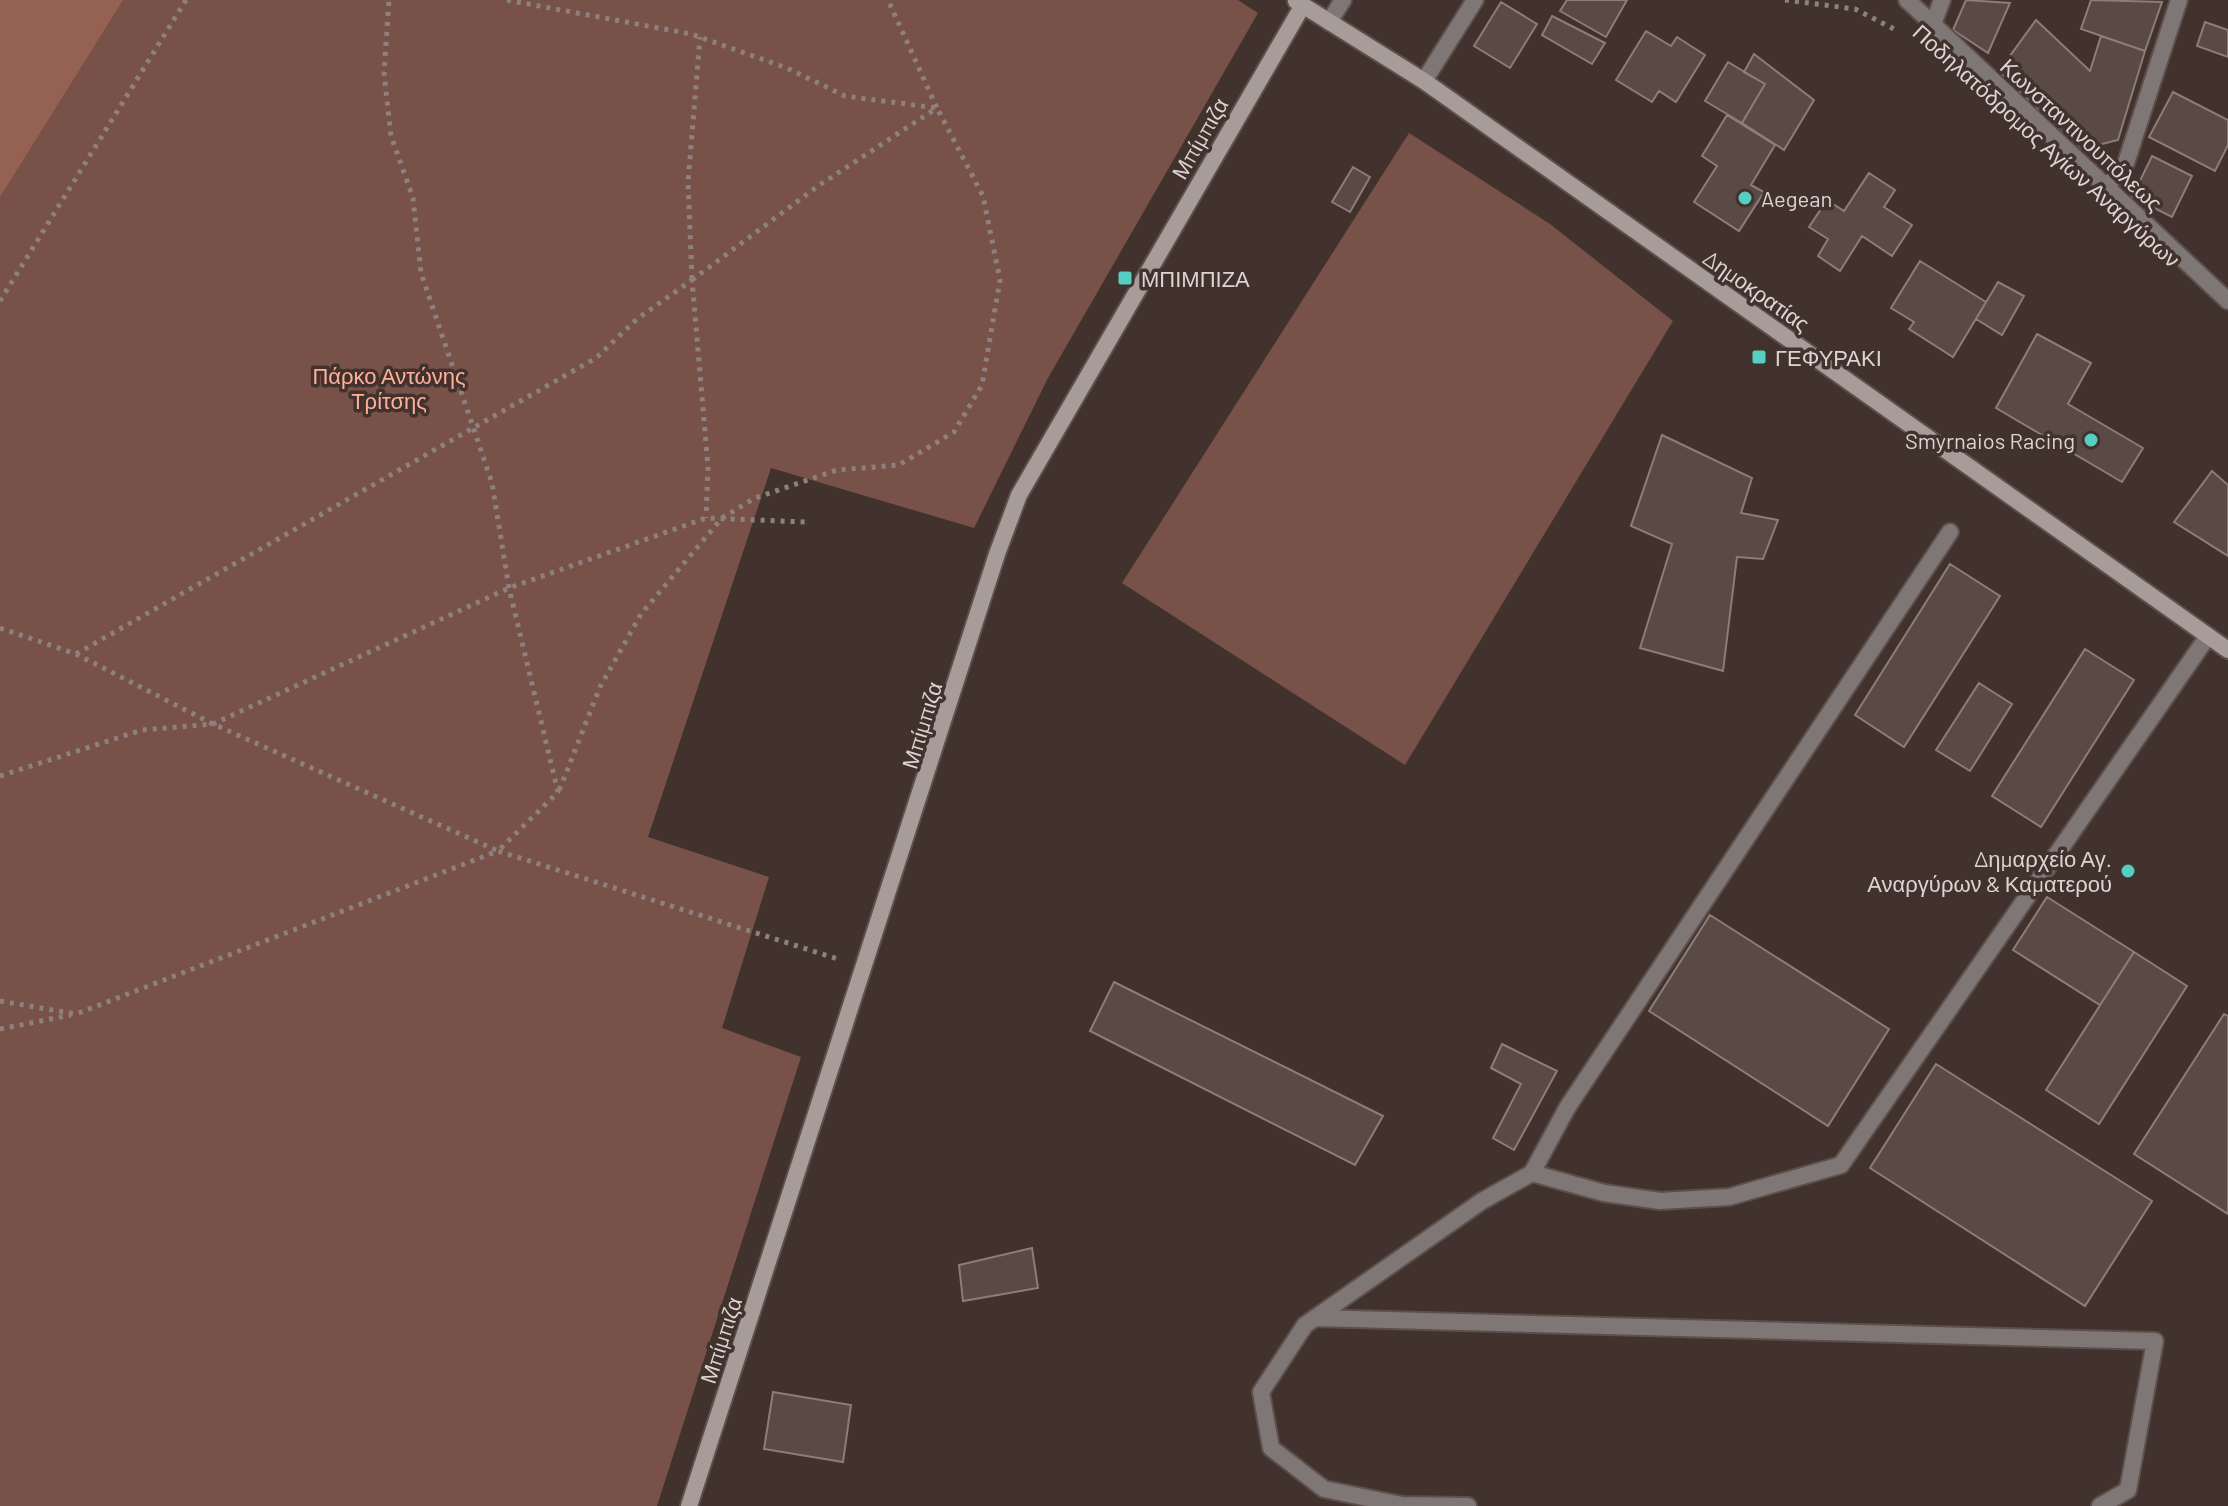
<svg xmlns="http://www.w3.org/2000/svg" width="2228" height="1506" viewBox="0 0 2228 1506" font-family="Barlow,sans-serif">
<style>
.green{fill:#785248}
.forest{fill:#946153}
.building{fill:#5a4a46;stroke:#8d7c77;stroke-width:2}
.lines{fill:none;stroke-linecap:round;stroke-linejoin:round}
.lane-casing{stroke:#5d4f4b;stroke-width:20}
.street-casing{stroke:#5d4f4b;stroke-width:20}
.secondary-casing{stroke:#5d4f4b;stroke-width:20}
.path{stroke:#8d817e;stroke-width:5;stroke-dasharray:4 6;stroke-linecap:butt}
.lane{stroke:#7f7775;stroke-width:16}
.street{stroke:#7f7775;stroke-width:16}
.secondary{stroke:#a89c98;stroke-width:16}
.poi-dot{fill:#57cec2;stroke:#41322e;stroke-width:3}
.labels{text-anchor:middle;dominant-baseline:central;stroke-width:7;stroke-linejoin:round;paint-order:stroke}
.street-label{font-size:22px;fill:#ddd4d1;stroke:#41322e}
.poi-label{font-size:22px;fill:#ddd4d1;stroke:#41322e;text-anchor:start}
.park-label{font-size:22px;fill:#ffae98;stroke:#41322e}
</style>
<rect width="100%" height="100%" fill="#41322e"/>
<path class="green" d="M0,0H1238L1258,13L1048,378L974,528L771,468L648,837L769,877L722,1028L801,1057L657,1506H0Z
M1409,133L1550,224L1673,321L1405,765L1122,583Z"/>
<path class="forest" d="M0,0H123L0,197Z"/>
<path class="building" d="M1567,0H1627L1606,37L1560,11Z
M1966,0L2010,3L1988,53L1953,30Z
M2091,0L2162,2L2145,51L2081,29Z
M1501,2L1537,24L1510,68L1474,46Z
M1552,16L1605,43L1592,64L1542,35Z
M2036,20L2090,71L2101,36L2145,51L2118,140L2079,150L1999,71Z
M2205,22L2228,30V57L2197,46Z
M1646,31L1671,46L1677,37L1705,55L1676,102L1659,91L1652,102L1616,80Z
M1754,54L1814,100L1784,150L1742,123L1765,84L1744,72Z
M1728,62L1765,84L1742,123L1705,101Z
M2173,92L2228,120V145L2215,171L2149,137Z
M1727,115L1775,145L1751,185L1764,192L1739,231L1694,202L1717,166L1702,156Z
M2152,156L2192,176L2172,217L2132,197Z
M1353,167L1370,177L1350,212L1332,202Z
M1869,173L1895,190L1884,207L1912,225L1892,256L1862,236L1840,271L1818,256L1828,239L1809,227L1827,200L1844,211Z
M1920,261L1986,302L1953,357L1909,329L1914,322L1891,308Z
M1998,282L2024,296L2002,335L1976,319Z
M2037,334L2091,363L2068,404L2143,448L2122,482L1996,408Z
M1662,435L1752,478L1741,513L1778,520L1763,559L1737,557L1723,671L1640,648L1672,544L1631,526Z
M2212,471L2228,485V556L2174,522Z
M1950,564L2000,596L1904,747L1855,715Z
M2085,649L2134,680L2041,827L1992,796Z
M1979,683L2012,704L1970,771L1936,750Z
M2047,897L2134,952L2100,1005L2013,950Z
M1710,915L1889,1029L1828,1126L1649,1011Z
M2134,952L2187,986L2099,1124L2046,1090Z
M1114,982L1383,1116L1355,1165L1090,1031Z
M2224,1014L2228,1016V1214L2134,1154Z
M1502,1044L1557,1071L1514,1150L1493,1138L1521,1084L1491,1068Z
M1936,1064L2152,1201L2085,1306L1870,1168Z
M1032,1248L1038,1288L963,1301L959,1265Z
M773,1392L851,1405L843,1462L764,1449Z"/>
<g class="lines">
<defs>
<path id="lane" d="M1424,81L1475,0
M1532,1173L1567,1108L1950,532
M1315,1318L2155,1341L2128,1490L2100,1506
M1468,1506L1402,1505L1324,1489L1271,1448L1261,1392L1305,1325L1482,1201L1532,1173L1604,1193L1660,1201L1729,1197L1841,1165L2208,636"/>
<path id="street" d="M1907,0L2228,301
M1329,22L1343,0
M1933,24L1942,0
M2105,187L2124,169L2179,0"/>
<path id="secondary" d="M1296,1L1424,81L2228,650
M689,1506L997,554L1019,495L1303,5"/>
</defs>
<use href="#lane" class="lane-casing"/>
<use href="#street" class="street-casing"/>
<use href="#secondary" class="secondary-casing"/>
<path class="path" d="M507,0L691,34L787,68L845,96L937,108L983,196L1000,280L982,385L954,432L899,465L837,470L755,498L722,518L641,614L600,687L559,791
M1785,0L1855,9L1898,31
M692,279L688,182L700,37
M692,280L818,186L937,108L888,0
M0,301L186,0
M0,628L76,654L213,724L498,851L558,792L509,588L492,483L421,273L413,198L391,136L384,73L389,0
M76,654L596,358L637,319L692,280L708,467L706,518
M0,776L142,730L213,724L509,588L706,518L806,522
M0,1001L76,1014L498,851L838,959
M0,1029L71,1015"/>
<use href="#lane" class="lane"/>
<use href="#street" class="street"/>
<use href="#secondary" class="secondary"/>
</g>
<g class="poi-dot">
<circle cx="1745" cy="198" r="8"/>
<rect x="1117" y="270" width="16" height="16" rx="4"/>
<rect x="1751" y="349" width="16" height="16" rx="4"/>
<circle cx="2091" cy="440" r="8"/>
<circle cx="2128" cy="871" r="8"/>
</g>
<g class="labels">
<g class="street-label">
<text transform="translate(2082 134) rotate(43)">Κωνσταντινουπόλεως</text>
<text transform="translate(1199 138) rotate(-60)">Μπίμπιζα</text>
<text transform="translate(2047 145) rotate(42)">Ποδηλατόδρομος Αγίων Αναργύρων</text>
<text transform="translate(1757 290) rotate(35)">Δημοκρατίας</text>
<text transform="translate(921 725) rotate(-73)">Μπίμπιζα</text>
<text transform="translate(720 1340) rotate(-72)">Μπίμπιζα</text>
</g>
<g class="poi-label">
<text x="1761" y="198">Aegean</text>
<text x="1141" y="278">ΜΠΙΜΠΙΖΑ</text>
<text x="1775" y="357">ΓΕΦΥΡΑΚΙ</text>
<text x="2075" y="440" text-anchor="end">Smyrnaios Racing</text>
<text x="2112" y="858" text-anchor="end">Δημαρχείο Αγ.<tspan x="2112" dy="25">Αναργύρων &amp; Καματερού</tspan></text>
</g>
<g class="park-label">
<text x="389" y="375">Πάρκο Αντώνης<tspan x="389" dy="25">Τρίτσης</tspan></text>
</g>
</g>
</svg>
